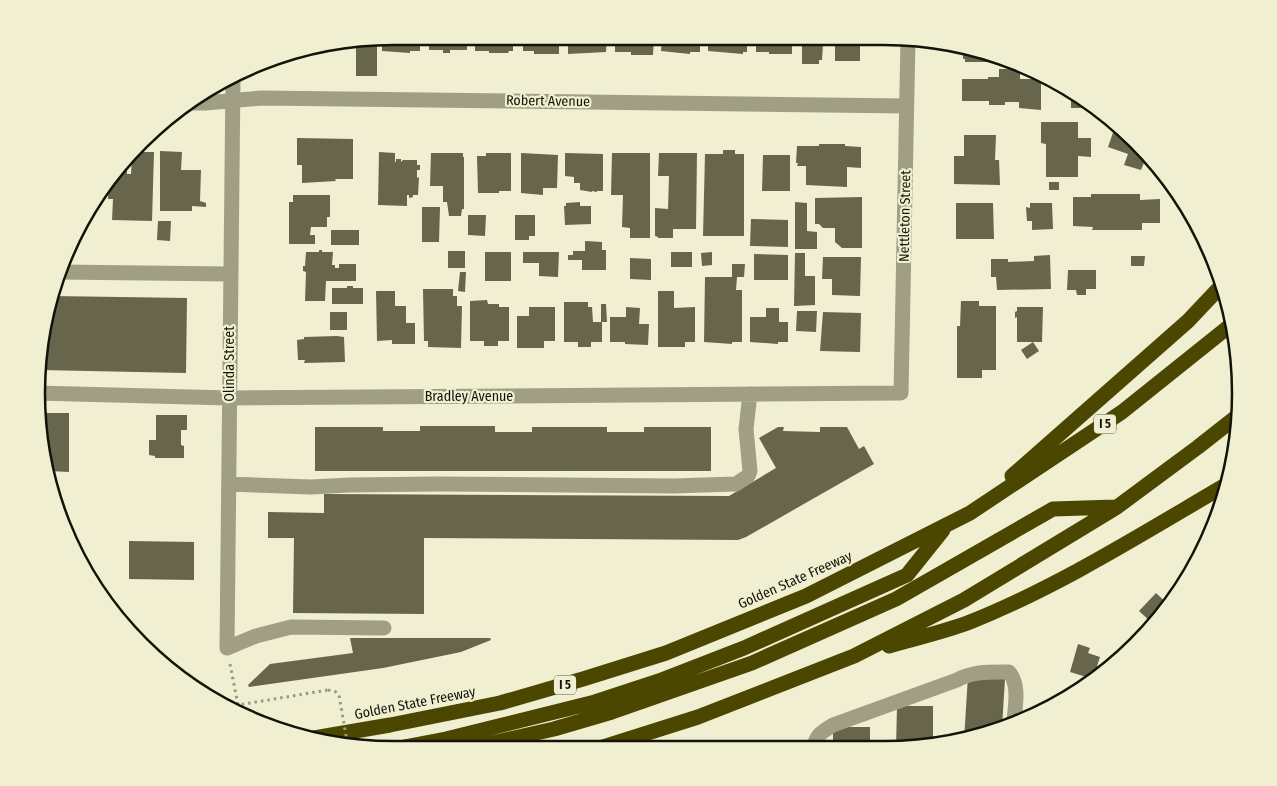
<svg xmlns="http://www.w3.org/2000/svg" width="1277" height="786" viewBox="0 0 1277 786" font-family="'Fira Sans Condensed',sans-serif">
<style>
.building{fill:#67654b}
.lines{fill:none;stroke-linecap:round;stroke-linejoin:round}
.path{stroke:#9a9983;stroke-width:3;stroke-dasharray:2.5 4;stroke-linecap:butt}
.minor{stroke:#a09f84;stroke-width:15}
.highway{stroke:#4b4700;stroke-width:15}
.path-bridge{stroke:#9a9983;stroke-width:3;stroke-dasharray:2.5 4;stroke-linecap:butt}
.labels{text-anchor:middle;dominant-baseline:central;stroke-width:4.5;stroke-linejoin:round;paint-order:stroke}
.shield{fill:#f0efd1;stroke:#565545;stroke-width:1}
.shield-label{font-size:12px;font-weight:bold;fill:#141309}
.street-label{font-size:14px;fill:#141309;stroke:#f0efd1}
.rim{fill:none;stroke:#141309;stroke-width:2.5}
</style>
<rect width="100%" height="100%" fill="#f0efd1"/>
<path class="building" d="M393,36H420V51H410V53L382,51V38Z
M429,36L467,37V50H450V53H443V50H429Z
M475,37H513V51H509L508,53H489V51H475Z
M523,37H559V54H534V51H523Z
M568,37H607L606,52L568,54Z
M615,37L654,38L653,55H631V52H615Z
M662,38H700V52H690V54L661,51Z
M708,38H747V52H743V54L708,51Z
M756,38H792V54H769V52H756Z
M377,39V76H356V42Z
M802,39H820V44H823L822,60H819V64H802Z
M826,39H863V46H860V61H835V45H826Z
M956,46L1014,62H965V59H963V50H956Z
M999,69H1020V79H1041V110L1019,108V102H1005V105H989V101H962V79H988V77H999Z
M1071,93L1098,108H1071Z
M1041,122H1078V138H1091V157L1078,156V177H1046V144L1041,143Z
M1116,124L1152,158L1156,163L1145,160L1141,170L1124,165L1128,154L1108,147Z
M964,135H996L995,160H999L1000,185L954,184V156H964Z
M297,138L353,139V179H335L336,181L302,183V165H297Z
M819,144H845V146L861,147V168L847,167V187L806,185V166H797L798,163H796L797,146H819Z
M723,150H735V154H744V236H703L705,154H723Z
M160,151L182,152L181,170H201L200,201L206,203V207L192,206V211H160Z
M137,152H154L152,221L112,220L113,199H108L109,182L120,169L127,170V174H131L132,157Z
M379,152L395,153V162H396V159H401V162L403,160H417V165H420V170H417V178L419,177L418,195H413V197L409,198V195H407V206L378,205Z
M431,153H463V157H464V209H462L461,216H449L447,202H443V186H430Z
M486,153H511V191H499V193H478L477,156H486Z
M521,153L558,155L557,188H543V195L521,193Z
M565,153L603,154V191H597V192L592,191V192L580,190V183H574V177L565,176Z
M612,153H650V238H630V228L622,227L623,195H611Z
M659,153H697L696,229H673V238H658V237L655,236V208L668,209L669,176H658Z
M763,155H790V191H762Z
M1049,182H1059V190H1049Z
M101,189V205H92L97,195Z
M1091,194H1140V200L1160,199V223H1142V230H1092L1093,227L1073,226V197H1091Z
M293,195H330V217H327V227H311L310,235H315V244H289V202H293Z
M862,197V248H842L835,242V228H823L819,224H815V198Z
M580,202V206H591V224L565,225L564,206H566V203Z
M795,202L807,203V231L817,232V249H795Z
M956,203H993L994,239H956Z
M1030,203H1052L1053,229L1032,230V221H1027L1026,207L1030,208Z
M422,207H440L439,242H422Z
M468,215H486L485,236L468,235Z
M515,215H535V236H529V240H515Z
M751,219L788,220V247L750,246Z
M158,221H171L170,241L157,240Z
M331,230H359V245H331Z
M585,241L602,242V250H606V270H582V260H568V255H573V251H585Z
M319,250H322V252H333L332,265H335V268H339V264H356V281H326L325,301H305L306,272L303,271V266H305L306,252H319Z
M448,251H465V268H448Z
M485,252H511V281H485Z
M523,252H559L558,277L539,276V263H523Z
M671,252H692V267H671Z
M712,252V265L702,266L701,253Z
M795,253H805V276H815V305L794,306Z
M754,254L788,255V280H754Z
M1050,255L1051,289L997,290L996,277H991V259H1008V262L1034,261V256Z
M1131,256H1145L1144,266H1131Z
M823,257H861L860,296L832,295V279H822Z
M630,258L651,259V280L630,279Z
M732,264H745L744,277H737L736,290H742V342H732V344L704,342L705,277H732Z
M1068,270H1096V289H1086V295H1077L1076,290H1067Z
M460,272H466L465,292L458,291Z
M347,286H353V288H363V304H332V288H347Z
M423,289H453V296H457V306H462L461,348L428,347V341H424Z
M376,291H395V306H406V323H415V344H392V340L377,341Z
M658,291H674V308L695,307V342H685V347H658Z
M52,296L187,298L186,373L40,370Z
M487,300L488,304H499V307H509V341H498V346H484V341H470V301Z
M961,301H979V306H996V370H982V378H957V326H960Z
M564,302H588V307H592L593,322H601V304H606L607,322H602V342H591V347H578V342H564Z
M529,307H555V341H544V348H517V316H529Z
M626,307L640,308L639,324H649L648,345L625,344V342H610V317H626Z
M1017,307H1043L1042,342H1017V317L1015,318V312L1017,311Z
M766,308H779V322H788V342H778V344L750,342V317H766Z
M797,311H817L816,332L796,331Z
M330,312H347V330H330Z
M823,312L861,313L860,352L820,351Z
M337,336L344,337L345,362L304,363L305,360H298L297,340L304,339V337Z
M1033,342L1039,351L1027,359L1021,350Z
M40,413H69V472L49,471Z
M156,415H187V430H181V445L184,446V458H155V456L149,455V440H156Z
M420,426H495V432H532V427H607V432H644V427H711V471H315V427H383V431H420Z
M778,427H784L783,431L820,432V427H847L859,449L864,446L874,464L746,537L738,540L424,538V614L293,613L294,538H268V512L324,513V494L729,496L776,468L759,438Z
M129,541L194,542V580L129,579Z
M1183,579L1185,581L1176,595L1172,591Z
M1156,593L1170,606L1153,624L1139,611Z
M350,638H490L491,640L461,652L383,668L249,687L248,685L270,664L353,653Z
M1078,644L1090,648L1088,653L1100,657L1093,679L1070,672Z
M968,676L1005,679L1002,727L977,738L964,740Z
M897,706H933V745L908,749H896Z
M833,727H870V749H833Z"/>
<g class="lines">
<path class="path" d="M230,664L238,705L328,690"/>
<path class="minor" d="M233,79L227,648L256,636L291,627L384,628
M190,103H206L261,98L906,106
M58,272L230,274
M36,393L229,398L901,393L908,39
M229,484L311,487L349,485L437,484L673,486L736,484L748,476L750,471L746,429L750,394
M814,749C815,735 822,732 833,725L957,680C973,671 991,672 1009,672C1020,685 1015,706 1014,722"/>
<path class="highway" d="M1012,476L1188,321L1223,284
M889,646C916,638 944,632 970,622C1060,586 1145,532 1229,483
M314,738L390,725L500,703L583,679L666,653L806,596L970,513L1122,412L1232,324
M404,747L446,739L595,702L659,681L744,648L907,575L943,530
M474,747L554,729L612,712L752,663L896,599L1053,509L1115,507
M600,748L698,717L854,656L964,600L1117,507L1198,447L1240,414"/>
<path class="path-bridge" d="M328,690L336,692L339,695L348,747"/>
</g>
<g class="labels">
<g class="shield">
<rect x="1094" y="414.5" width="22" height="19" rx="4"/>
<rect x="554" y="675.5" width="22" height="19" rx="4"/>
</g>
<g class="shield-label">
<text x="1105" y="424">I 5</text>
<text x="565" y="685">I 5</text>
</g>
<g class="street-label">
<text transform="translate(548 101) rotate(1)">Robert Avenue</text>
<text transform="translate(905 216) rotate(-89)">Nettleton Street</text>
<text transform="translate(229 364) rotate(-90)">Olinda Street</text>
<text x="469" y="396">Bradley Avenue</text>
<text transform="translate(795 580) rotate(-24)">Golden State Freeway</text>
<text transform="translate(415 703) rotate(-11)">Golden State Freeway</text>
</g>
</g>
<path d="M0 0H1277V786H0ZM393 45H884A348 348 0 0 1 1232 393V393A348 348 0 0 1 884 741H393A348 348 0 0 1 45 393V393A348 348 0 0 1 393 45Z" fill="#f0efd1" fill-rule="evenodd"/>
<path class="rim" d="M393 45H884A348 348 0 0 1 1232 393V393A348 348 0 0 1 884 741H393A348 348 0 0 1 45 393V393A348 348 0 0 1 393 45Z"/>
</svg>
